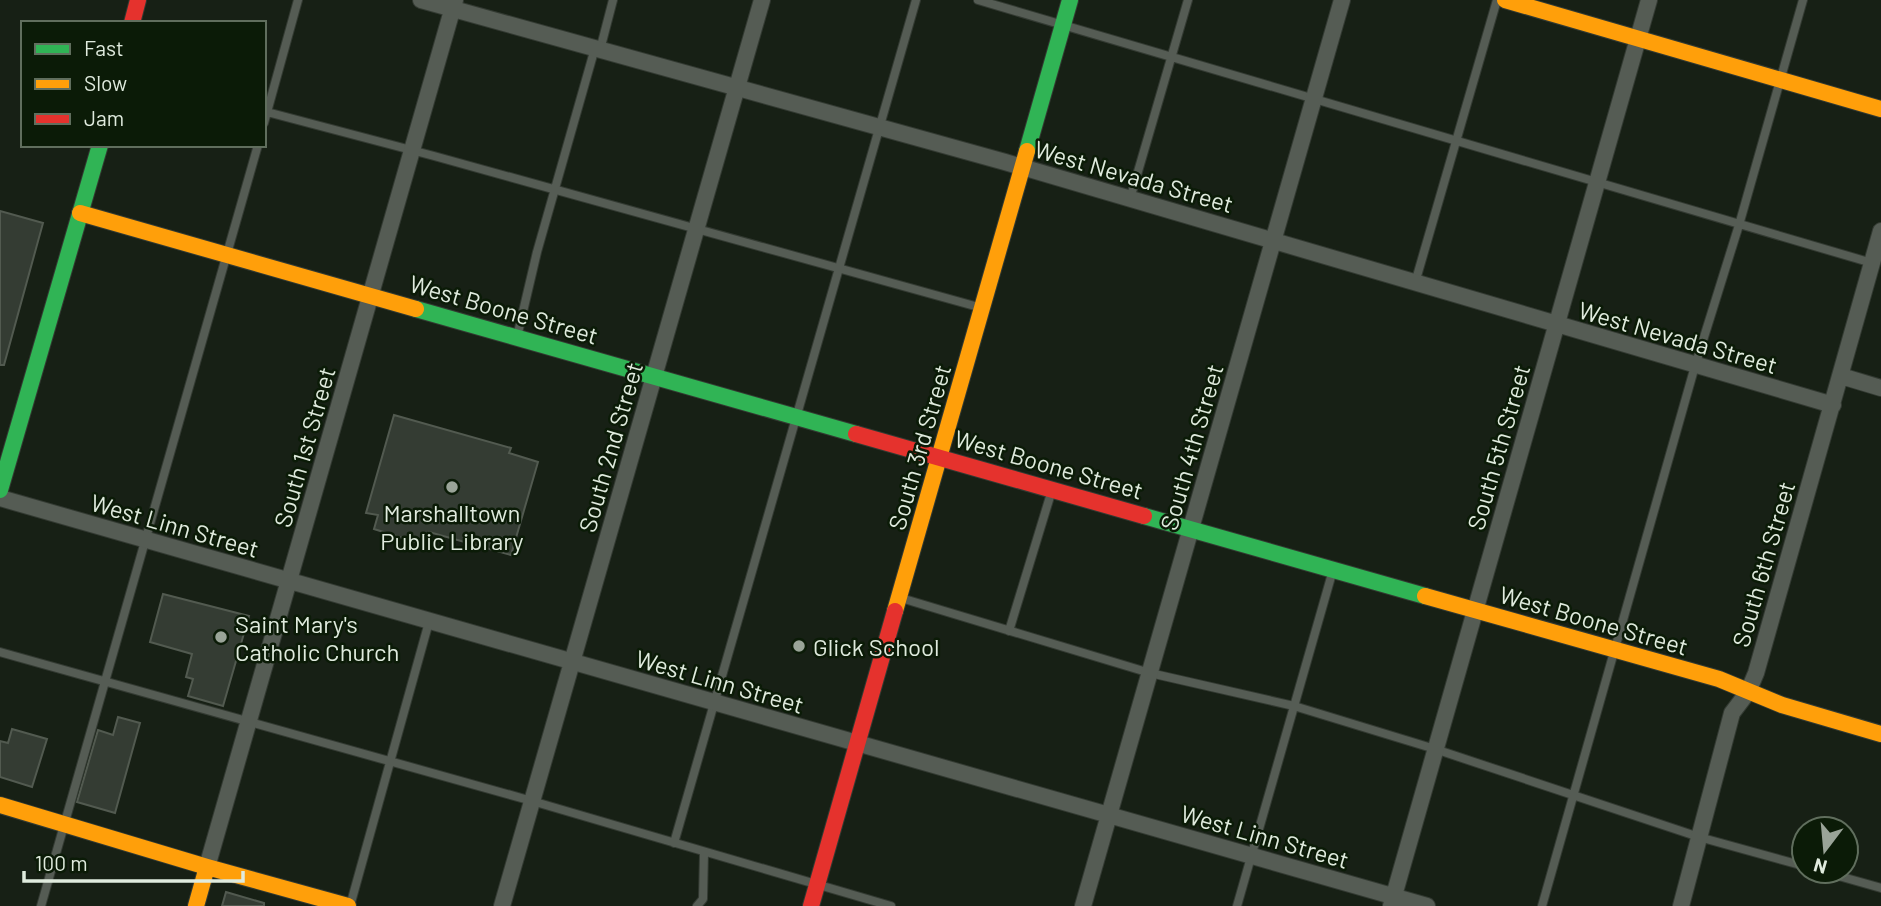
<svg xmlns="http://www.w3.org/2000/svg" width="1881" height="906" viewBox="0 0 1881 906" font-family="Barlow,sans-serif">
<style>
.building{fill:#343c33;stroke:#525a50;stroke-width:2}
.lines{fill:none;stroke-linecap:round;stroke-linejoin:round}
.lane-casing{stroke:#333a32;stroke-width:10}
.street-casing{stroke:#333a32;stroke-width:18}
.fast-casing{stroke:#333a32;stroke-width:18}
.slow-casing{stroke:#333a32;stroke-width:18}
.jam-casing{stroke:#333a32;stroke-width:18}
.lane{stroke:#555c54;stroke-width:8}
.street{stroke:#555c54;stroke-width:16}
.fast{stroke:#30b455;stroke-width:16}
.slow{stroke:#ff9f0a;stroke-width:16}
.jam{stroke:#e5322d;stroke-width:16}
.poi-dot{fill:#9aa498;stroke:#0b1b07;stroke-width:2.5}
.labels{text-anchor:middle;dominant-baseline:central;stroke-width:5;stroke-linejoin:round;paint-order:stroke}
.street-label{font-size:24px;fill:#e0ebde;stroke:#0b1b07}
.poi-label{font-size:24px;fill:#e0ebde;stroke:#0b1b07;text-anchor:start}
</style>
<rect width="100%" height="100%" fill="#172015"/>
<path class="building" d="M0,211L43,223L4,365H0Z
M394,415L511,448L509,453L538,462L511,555L429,532L425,545L374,529L378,515L366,513Z
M163,594L249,616L223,706L188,696L193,679L186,677L192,654L150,642Z
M118,717L140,723L115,813L77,802L98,730L113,735Z
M12,729L47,739L32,787L0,777V741L8,743Z
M226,892L264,903V906H222Z"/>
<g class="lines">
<defs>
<path id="lane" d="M978,0L1872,263
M600,50L613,0
M267,112L434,156L982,308
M264,123L298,0
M1130,199L1188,0
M1415,283L1497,0
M517,337L537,252L595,48
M901,598L1150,673L1294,706L1435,749L1699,837L1804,866
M1009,631L1052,490
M0,652L532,801L891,906
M674,843L916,0
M1821,871L1881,888
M41,906L258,145
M350,906L429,622
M697,906L703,899L704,852
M1237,906L1333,570
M1542,906L1695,366L1739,225L1803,0"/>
<path id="street" d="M421,0L1005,162L1833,405
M1841,376L1881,388
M0,498L1427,906
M207,867L455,0
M502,906L762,0
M1083,906L1342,0
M1391,906L1649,0
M1681,906L1732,713L1748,692L1756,673L1881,231"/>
<path id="fast" d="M1027,151L1070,0
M416,309L856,434
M0,490L100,145
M1144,516L1425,596"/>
<path id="slow" d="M1505,0L1881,109
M80,213L416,309
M1425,596L1719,679L1782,705L1881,734
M895,611L1027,151
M0,805L207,867L348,906
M196,906L207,867"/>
<path id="jam" d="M132,23L138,0
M856,434L1144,516
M811,906L895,611"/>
</defs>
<use href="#lane" class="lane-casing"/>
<use href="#street" class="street-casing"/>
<use href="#fast" class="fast-casing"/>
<use href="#slow" class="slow-casing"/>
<use href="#jam" class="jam-casing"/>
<use href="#lane" class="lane"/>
<use href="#street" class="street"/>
<use href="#fast" class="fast"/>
<use href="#slow" class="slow"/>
<use href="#jam" class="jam"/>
</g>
<g class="poi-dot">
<circle cx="452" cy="487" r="7"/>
<circle cx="221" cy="637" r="7"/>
<circle cx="799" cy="646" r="7"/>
</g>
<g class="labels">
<g class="street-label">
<text transform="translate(1134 176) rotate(16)">West Nevada Street</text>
<text transform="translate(504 309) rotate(16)">West Boone Street</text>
<text transform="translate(1678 337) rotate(16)">West Nevada Street</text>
<text transform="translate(304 447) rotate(-74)">South 1st Street</text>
<text transform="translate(610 447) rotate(-74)">South 2nd Street</text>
<text transform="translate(919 447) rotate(-74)">South 3rd Street</text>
<text transform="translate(1191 447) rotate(-74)">South 4th Street</text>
<text transform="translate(1498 447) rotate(-74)">South 5th Street</text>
<text transform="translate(1049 464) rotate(16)">West Boone Street</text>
<text transform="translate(175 525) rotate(16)">West Linn Street</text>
<text transform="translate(1763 564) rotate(-74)">South 6th Street</text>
<text transform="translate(1594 620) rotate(16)">West Boone Street</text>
<text transform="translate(720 681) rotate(16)">West Linn Street</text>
<text transform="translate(1265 836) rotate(16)">West Linn Street</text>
</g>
<g class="poi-label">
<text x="452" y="512" text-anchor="middle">Marshalltown<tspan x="452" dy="28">Public Library</tspan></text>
<text x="235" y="623">Saint Mary's<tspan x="235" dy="28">Catholic Church</tspan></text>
<text x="813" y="646">Glick School</text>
</g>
</g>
<rect x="21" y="21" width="245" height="126" fill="#0b1b07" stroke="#606e5d" stroke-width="2"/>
<rect x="35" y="44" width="35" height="10" fill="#30b455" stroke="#606e5d" stroke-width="2"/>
<text x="84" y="56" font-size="21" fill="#e0ebde">Fast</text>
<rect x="35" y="79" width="35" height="10" fill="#ff9f0a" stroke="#606e5d" stroke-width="2"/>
<text x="84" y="91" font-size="21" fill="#e0ebde">Slow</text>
<rect x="35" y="114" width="35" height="10" fill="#e5322d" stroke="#606e5d" stroke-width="2"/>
<text x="84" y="126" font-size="21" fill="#e0ebde">Jam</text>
<g transform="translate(1825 850) rotate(196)"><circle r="33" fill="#0b1b07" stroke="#606e5d" stroke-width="2"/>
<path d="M0-5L12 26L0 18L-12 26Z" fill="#9aa498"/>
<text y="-10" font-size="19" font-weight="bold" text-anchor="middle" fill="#e0ebde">N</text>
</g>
<path d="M24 871v10h219v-10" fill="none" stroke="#e0ebde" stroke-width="3.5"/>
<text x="35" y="871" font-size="21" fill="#e0ebde" stroke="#0b1b07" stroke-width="5" paint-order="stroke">100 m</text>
</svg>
